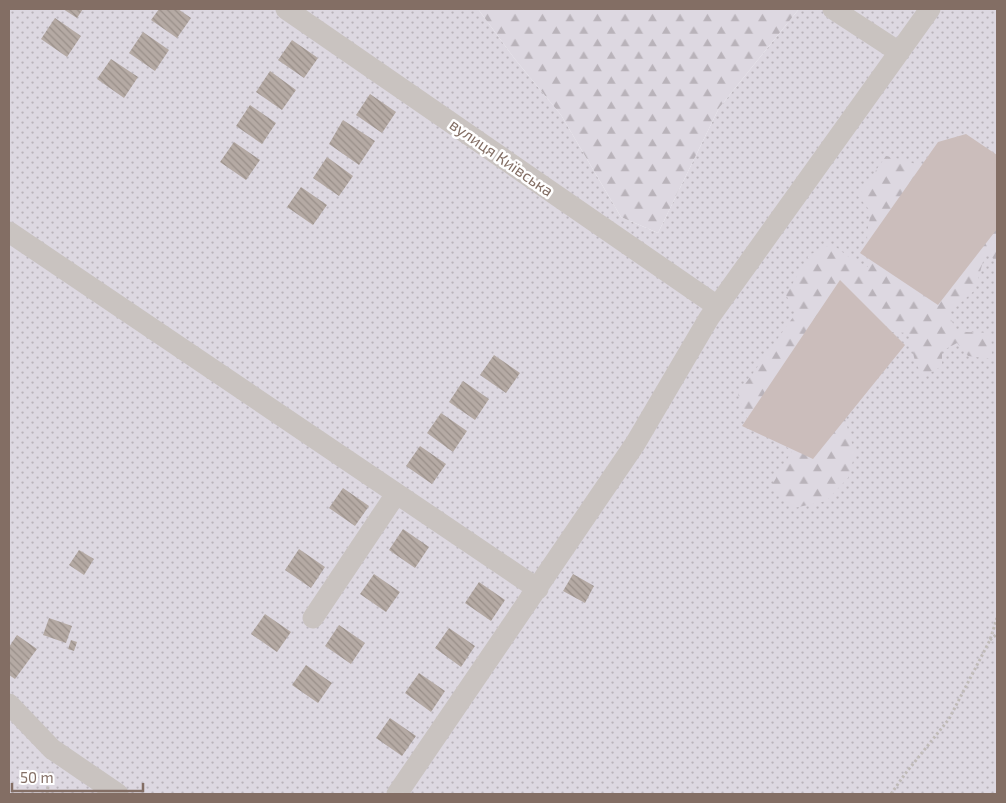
<svg xmlns="http://www.w3.org/2000/svg" width="1006" height="803" viewBox="0 0 1006 803" font-family="'Exo 2',sans-serif">
<style>
.grass{fill:url(#grass-dots)}
.forest{fill:url(#forest-firs)}
.water{fill:#cbbdbb}
.building{fill:url(#building-back-hatch)}
.lines{fill:none;stroke-linecap:round;stroke-linejoin:round}
.path{stroke:#c0bbb8;stroke-width:3;stroke-dasharray:2.5 2.5;stroke-linecap:butt}
.minor{stroke:#c9c3c0;stroke-width:21}
.labels{text-anchor:middle;dominant-baseline:central;stroke-width:5;stroke-linejoin:round;paint-order:stroke}
.street-label{font-size:16px;fill:#836e64;stroke:#fff}
</style>
<defs>
<pattern id="grass-dots" width="8" height="8" patternUnits="userSpaceOnUse" patternTransform="scale(1.25)"><rect width="8" height="8" fill="#ddd8e1"/><path d="M2 2h.1M6 6h.1" fill="none" stroke="#b9b3ba" stroke-width="1.8" stroke-linecap="round"/></pattern>
<pattern id="forest-firs" width="22" height="20" patternUnits="userSpaceOnUse" patternTransform="scale(1.25)"><rect width="22" height="20" fill="#ddd8e1"/><path d="M5 1l3.5 6h-7zM16 11l3.5 6h-7z" fill="#b9b3ba"/></pattern>
<pattern id="building-back-hatch" width="6" height="6" patternUnits="userSpaceOnUse" patternTransform="scale(1.25)"><rect width="6" height="6" fill="#b5aaa4"/><path d="M-1 5l2 2M0 0l6 6M5-1l2 2" fill="none" stroke="#998f89"/></pattern>
</defs>
<rect width="100%" height="100%" fill="#f7f7f9"/>
<path class="grass" d="M9,9H478L514,58L561,115L621,217L658,233L719,108L799,9H997V794H9Z"/>
<path class="forest" d="M478,9H799L719,108L658,233L621,217L561,115L514,58Z
M886,156L908,161L934,173L997,184V263L986,251L975,290L948,314L956,329L966,332L991,333L992,359L968,356L957,343L942,351V366L923,377L915,361L908,333L892,332L839,398L855,454L848,478L826,501L794,508L772,485L792,451L746,417L738,394L796,313L786,295L809,255L832,244L850,258L868,267L867,233L871,212L858,196Z"/>
<path class="water" d="M966,134L997,155V229L938,305L860,253L938,142Z
M840,280L905,345L813,459L742,426Z"/>
<path class="building" d="M63,9H83L77,18Z
M159,9H178L191,18L177,38L151,20Z
M55,18L81,36L67,57L41,39Z
M143,32L169,50L155,71L129,53Z
M292,40L318,58L304,78L278,60Z
M111,59L138,77L124,98L97,79Z
M270,71L296,90L282,110L256,92Z
M370,94L396,112L382,133L356,115Z
M250,105L276,123L262,144L236,126Z
M343,120L375,141L359,165L329,144Z
M234,142L260,160L246,180L220,162Z
M327,157L353,176L339,196L313,178Z
M301,187L327,205L313,225L287,207Z
M494,355L520,373L506,393L480,375Z
M463,381L489,399L475,420L449,402Z
M441,413L467,431L453,452L427,433Z
M420,446L446,464L432,484L406,466Z
M343,488L369,506L355,526L329,508Z
M403,529L429,547L415,568L389,550Z
M299,549L325,567L311,588L285,570Z
M79,550L94,559L84,575L69,565Z
M374,574L400,592L386,612L360,594Z
M573,574L594,586L585,603L563,591Z
M479,582L505,600L491,621L465,603Z
M265,614L291,632L277,652L251,634Z
M49,618L72,626L66,643L43,635Z
M339,625L365,643L351,664L325,646Z
M449,628L475,646L461,667L435,648Z
M17,635L37,649L15,679L9,675V647Z
M71,640L77,642L74,651L68,649Z
M306,665L332,683L318,703L292,685Z
M419,673L445,691L431,712L405,693Z
M390,718L416,736L402,756L376,738Z"/>
<g class="lines">
<path class="path" d="M990,640L997,634
M47,794L50,770
M891,794L905,774L949,719L990,640L997,618"/>
<path class="minor" d="M286,9L717,306
M833,9L899,52
M9,232L538,589
M313,618L396,494
M9,704L52,749L118,794
M397,794L635,444L709,318L930,9"/>
</g>
<g class="labels">
<g class="street-label">
<text transform="translate(502 157) rotate(35)">вулиця Київська</text>
</g>
</g>
<rect width="1006" height="803" fill="none" stroke="#836e64" stroke-width="20"/>
<path d="M12 783v8h131v-8" fill="none" stroke="#836e64" stroke-width="2.5"/>
<text x="20" y="783" font-size="15" fill="#836e64" stroke="#ffffff" stroke-width="4" paint-order="stroke">50 m</text>
</svg>
